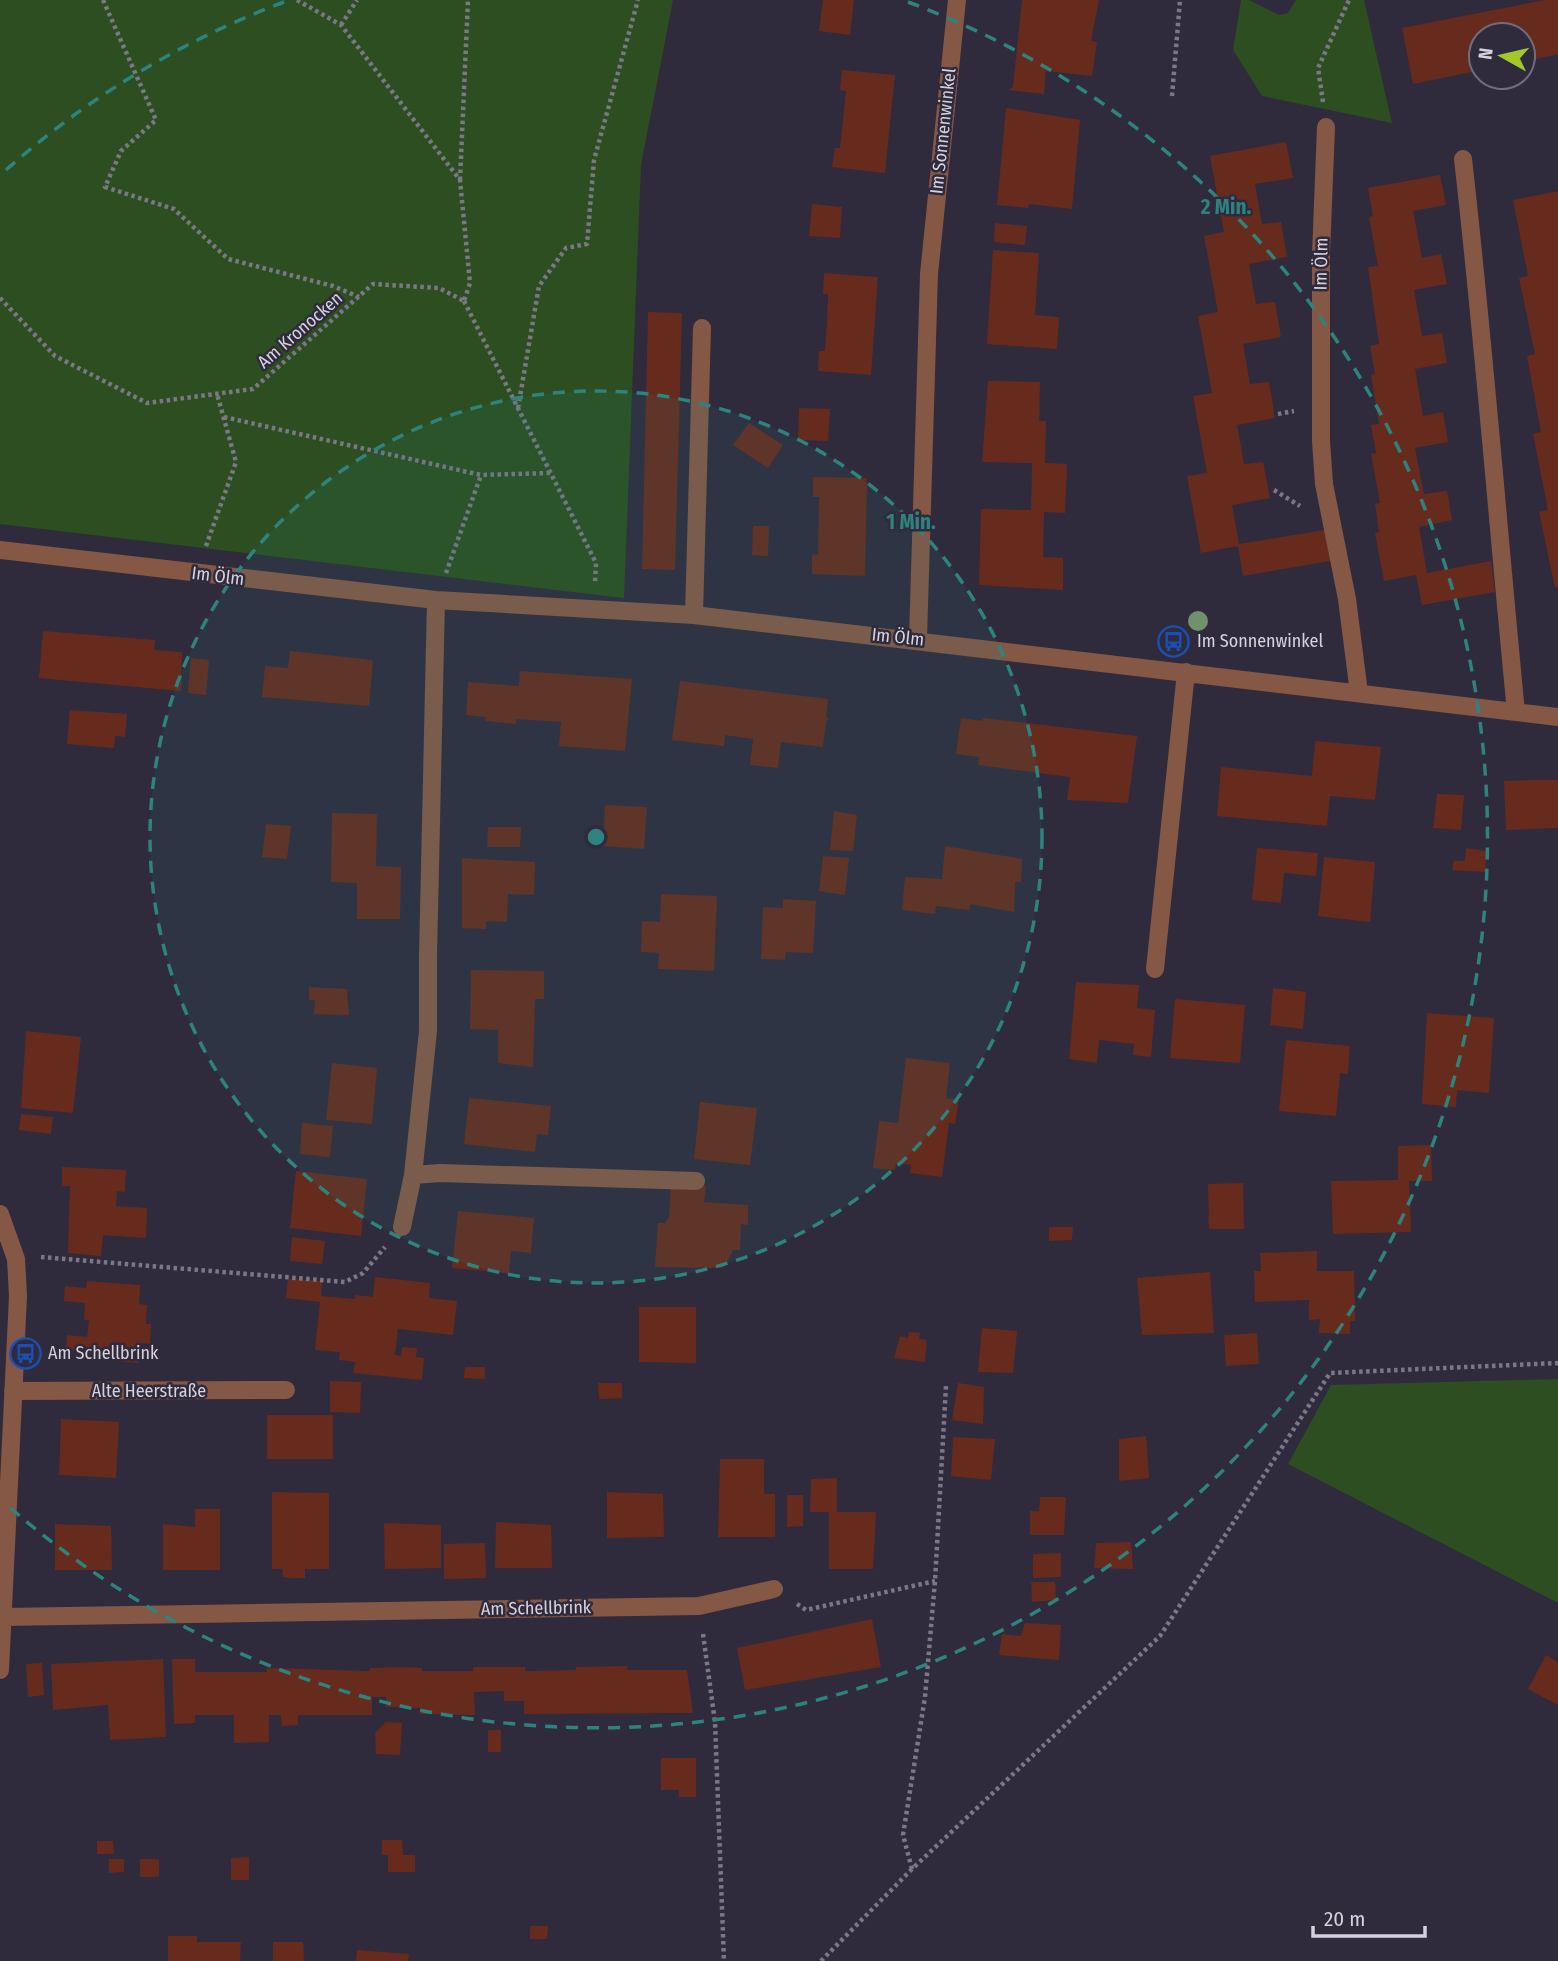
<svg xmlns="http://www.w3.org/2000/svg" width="1558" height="1961" viewBox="0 0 1558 1961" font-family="'Fira Sans Condensed',sans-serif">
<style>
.green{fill:#2c4e20}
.building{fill:#672b1e}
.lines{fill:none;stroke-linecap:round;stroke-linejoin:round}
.path{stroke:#7b7787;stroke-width:4.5;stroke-dasharray:3.5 3.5;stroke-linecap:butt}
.minor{stroke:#855745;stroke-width:18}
.tree{fill:#73906e}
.ring{fill:none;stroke:#2d847f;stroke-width:3.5;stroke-dasharray:12 9}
.labels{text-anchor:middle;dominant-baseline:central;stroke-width:5;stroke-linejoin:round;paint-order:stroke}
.street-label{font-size:18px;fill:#d5d2de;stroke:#2f2a3c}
.poi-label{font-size:18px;fill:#d5d2de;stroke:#2f2a3c;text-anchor:start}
.centre{fill:#2d847f;stroke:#2f2a3c;stroke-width:3.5}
.ring-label{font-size:21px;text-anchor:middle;font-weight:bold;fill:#2d847f;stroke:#2f2a3c;stroke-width:5;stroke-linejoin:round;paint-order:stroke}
</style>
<rect width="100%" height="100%" fill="#2f2a3c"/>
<path class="green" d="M0,0H673L641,165L624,598L0,524Z
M1241,0H1249L1279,15L1288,13L1296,0H1364L1392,123L1262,96L1233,50Z
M1558,1379V1603L1288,1464L1331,1385Z"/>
<path class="building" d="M823,0H854L850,35L819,31Z
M1022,0H1099L1091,41L1097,42L1092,76L1046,71L1044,94L1008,90L1013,87Z
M1545,0H1558V54L1523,62V35H1481V70L1413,84L1402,28Z
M842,70L895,75L885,173L832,167L835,148H840L846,91L840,90Z
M1006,108L1080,120L1072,209L1029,204L1028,208L997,205Z
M1286,142L1293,178L1255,184L1262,224L1281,222L1287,257L1249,264L1256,304L1275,302L1281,337L1243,344L1250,384L1269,382L1275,418L1237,425L1244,464L1263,462L1270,498L1232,505L1239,544L1330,529L1336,560L1243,576L1238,546L1201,553L1187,476L1207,473L1193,396L1212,393L1198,316L1218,312L1204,236L1224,232L1210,156Z
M1440,175L1446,205L1413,211L1422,258L1441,254L1447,284L1414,290L1422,336L1442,333L1447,363L1415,369L1423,416L1443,412L1448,442L1415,448L1424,494L1447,491L1452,520L1419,527L1427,573L1491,561L1495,592L1422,605L1416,575L1384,581L1375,533L1379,532L1375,504L1380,503L1371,454L1376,453L1371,425L1379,424L1371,375L1375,374L1370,346L1379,344L1368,267L1378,266L1369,217L1373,216L1368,188Z
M1558,191V587L1555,588L1539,512L1548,510L1533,434L1541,432L1527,356L1535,354L1519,278L1528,276L1513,200Z
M812,204L842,207L840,238L809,236Z
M995,223L1027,226L1025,245L994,242Z
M993,250L1039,253L1035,315L1059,317L1057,349L987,344Z
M824,273L878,277L871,375L818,371L819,351H825L827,323L828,294H823Z
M648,312L682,313L675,570L642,569Z
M988,381L1040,382L1039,421H1046L1045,463L1067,464L1065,513L1044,512L1043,557L1063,558V590L979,585L981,509L1031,510L1032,463L982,462Z
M799,408L830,409L828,441L798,440Z
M749,423L783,445L768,468L733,445Z
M813,477L867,478L865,576L812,574V554L818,555L819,497H813Z
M753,526H769L768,556L752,555Z
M43,631L155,640L154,650L182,652L181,691L39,678Z
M290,651L373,660L369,706L262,697L265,666L288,668Z
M191,658L209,660L206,695L188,693Z
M520,671L632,679L625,751L559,746L561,722L516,719V724L485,721L486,717L466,715L468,682L519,686Z
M680,681L828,699L826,717L829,718L826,722L823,747L781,742L778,768L750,765L753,739L725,735L724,746L672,740Z
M70,710L127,714L125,737L115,736L114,748L67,744Z
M961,718L983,721V718L1137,736L1128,803L1067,800L1070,777L978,765L979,757L956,754Z
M1315,741L1381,747L1375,800L1330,796L1327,826L1217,816L1221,767L1312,776Z
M1533,780H1558V828L1506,830L1504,781Z
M1437,794L1464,795L1461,830L1433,828Z
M605,805L647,807L644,849L603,846Z
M834,811L857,815L853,851L830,850Z
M332,813L377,814L376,866L401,867L400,919H357V883L331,882Z
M266,824L291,826L287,859L262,857Z
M488,827H521L520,847H487Z
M945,846L1022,859L1021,882H1015L1014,912L970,904L969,910L936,906L935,914L902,910L905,877L942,879Z
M1257,848L1318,853L1316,876L1284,873L1281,903L1252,900Z
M1466,848L1487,851L1485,872L1452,870L1454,861H1465Z
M823,856L849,858L845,895L819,891Z
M1324,857L1375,862L1370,922L1318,916Z
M462,858L535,862L534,895L508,894L507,922L486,921V929L462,928Z
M661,894L717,896L714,971L658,969L659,953L641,952L642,921L660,922Z
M783,899L816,901L813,953L786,952L785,960L761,959L763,907L783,908Z
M471,970L544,971V999H535L533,1067L498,1063V1030L470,1029Z
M1076,982L1139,985L1137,1008L1155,1010L1151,1057L1133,1055L1134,1044L1099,1040L1097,1063L1069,1059Z
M309,987L347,989L349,1015L314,1014L315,1000H309Z
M1273,988L1306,992L1303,1029L1270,1025Z
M1175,999L1245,1005L1240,1063L1170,1058Z
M1427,1013L1494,1018L1489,1093L1457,1090L1456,1107L1422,1104Z
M26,1031L81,1037L73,1113L21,1108Z
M1286,1040L1350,1046L1348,1074L1340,1073L1336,1116L1279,1111Z
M906,1058L950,1063L946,1098L959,1100L955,1124L949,1123L942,1177L910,1173L911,1165L896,1163L895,1170L873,1168L879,1121L898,1123Z
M332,1063L377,1068L372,1124L326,1120Z
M469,1098L551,1106L548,1135L537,1134L535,1152L464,1144Z
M700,1102L757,1108L750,1165L694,1159Z
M21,1114L53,1117L51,1134L19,1130Z
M302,1123L333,1126L330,1157L300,1154Z
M1431,1145L1432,1181H1409L1411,1232L1333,1234L1331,1181L1398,1180V1146Z
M62,1167L126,1170L125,1192L117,1191L116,1206L147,1208L146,1238L103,1235L101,1256L68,1253L70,1186H62Z
M296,1171L367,1179L361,1236L290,1228Z
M1243,1183L1244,1229H1209L1208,1184Z
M671,1184L706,1186L704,1202L748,1205V1225L741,1224L740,1250H733L724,1268L655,1267L658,1223H665L669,1217Z
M458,1211L534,1218L531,1253L511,1251L509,1273L452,1268Z
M1049,1227H1073L1072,1240L1049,1241Z
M292,1237L325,1241L322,1264L290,1261Z
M1317,1251V1271H1354L1355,1321H1350V1334L1319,1333L1320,1319L1309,1320V1300L1255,1302L1254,1271H1261L1260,1253Z
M1210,1272L1214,1333L1142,1335L1137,1278Z
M375,1277L430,1283L429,1298L457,1301L453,1335L398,1329L395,1355L401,1356L402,1347L417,1348L416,1357L424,1358L422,1380L353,1373L355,1362L339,1360L340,1352L315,1350L320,1302L286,1298L288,1279L322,1281L321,1296L355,1299V1295L373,1297Z
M87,1281L140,1285L139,1304L147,1305L146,1324H151L150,1344L141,1343L139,1363L86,1359L87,1352L66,1350L67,1335L87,1337L89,1320H84L85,1303L64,1301L65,1286L86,1288Z
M639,1307H696V1363L639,1362Z
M982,1328L1017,1331L1013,1373L978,1372Z
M909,1332L920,1333L919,1339L927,1340L925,1362L894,1358L900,1336L908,1338Z
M1257,1333L1259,1364L1226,1366L1224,1335Z
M465,1367H485V1379L464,1378Z
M330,1381L361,1382L360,1413L330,1412Z
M598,1383H622V1398L599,1399Z
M958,1383L984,1387L983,1424L952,1420Z
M267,1415H333V1459H267Z
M61,1419L119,1422L116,1478L59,1475Z
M1146,1436L1149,1478L1119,1481V1439Z
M953,1437L995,1439L991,1480L951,1476Z
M720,1459H764V1494H775V1537H718Z
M837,1478V1512H876L873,1569H829V1512H810L811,1479Z
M272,1492L329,1493V1569H305V1578H291L283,1577L282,1569H272Z
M607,1492L663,1494L664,1537L607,1538Z
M787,1495H803V1526L787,1527Z
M1040,1497H1066L1064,1535H1030V1511H1039Z
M195,1509H220V1570H163V1524L195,1527Z
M496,1522L551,1525L552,1568H495Z
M384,1523L441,1525V1568L385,1569Z
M55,1524L111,1526L112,1570H55Z
M1131,1542L1133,1569L1094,1568L1096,1543Z
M485,1543L486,1578L444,1579V1544Z
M1061,1553V1577L1033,1578V1554Z
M1031,1582H1055L1056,1600L1032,1602Z
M872,1619L881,1667L745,1690L737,1648Z
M1025,1623L1061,1625L1059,1660L999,1655L1002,1634L1021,1636Z
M1546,1655L1558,1662V1705L1528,1689Z
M163,1659L166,1737L110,1740L108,1705L53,1710L51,1664Z
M172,1659H195V1672H267V1668L370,1671V1668L401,1667L422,1668V1671H473V1667H525V1671L576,1670V1667L628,1666L627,1670H687L693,1713L524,1714V1701H504V1691L474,1692L475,1715L420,1714V1708L386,1707V1697H372V1715H298V1725L282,1726L281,1715H269V1742L234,1743V1715H195V1723L174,1724Z
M42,1663L44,1695L28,1697L26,1664Z
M386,1722L402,1723L400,1755L376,1754L375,1733Z
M488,1730H501V1752H488Z
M661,1758H696V1797H679V1790H661Z
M382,1840H402L403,1855H415V1872H388V1855H382Z
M97,1841H113L114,1854H97Z
M249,1857V1880H231V1858Z
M109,1859H124V1872L109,1873Z
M140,1859H159V1877H140Z
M530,1926H548L547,1939H530Z
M168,1936H197V1942H241L240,1961H168Z
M273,1942H303L304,1961H273Z
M357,1950L409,1954L408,1961H356Z"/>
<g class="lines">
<path class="path" d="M103,0L156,120L121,151L105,187L174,209L228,259L333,286L359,297
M297,0L341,25L460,180L470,283L464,301
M341,25L357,0
M1172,96L1180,0
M1323,102L1318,68L1349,0
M460,180L468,0
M0,298L55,356L147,403L253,389L373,284L439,288L464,301
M464,301L596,563L595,583
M518,408L539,286L566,248L587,244L594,160L638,0
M1278,414L1294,411
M224,417L481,475L550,473
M1274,490L1300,506
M206,546L236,462L217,394
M446,573L481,475
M41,1257L345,1282L363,1273L385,1247
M797,1604L806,1610L935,1581
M703,1634L715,1722L724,1961
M912,1869L903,1835L925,1697L935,1581L946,1386
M821,1961L912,1869L1160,1636L1330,1373L1558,1363"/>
<path class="minor" d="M1326,127L1321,254V441L1324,484L1347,599L1359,693
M1463,159C1484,343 1498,528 1516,712
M0,550L436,600L694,615L1558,717
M436,600L428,956V1031L413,1175L440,1173L696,1181
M694,615L702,328
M918,639L929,274L957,0
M1155,969L1186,672
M0,1214L16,1259L18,1296L0,1670
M402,1227L413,1175
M13,1391L286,1390
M3,1617L699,1606L774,1589"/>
</g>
<circle class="tree" cx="1198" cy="621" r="10"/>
<circle cx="596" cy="837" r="446" fill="#2d847f" fill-opacity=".12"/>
<g class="ring">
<circle cx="596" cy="837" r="446"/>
<path d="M6 170A891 891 0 0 1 284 2M908 2A891 891 0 1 1 6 1504"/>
</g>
<defs>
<symbol id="bus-ring" viewBox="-11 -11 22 22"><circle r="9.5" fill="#2f2a3c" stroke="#1a4fb4" stroke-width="1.5"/><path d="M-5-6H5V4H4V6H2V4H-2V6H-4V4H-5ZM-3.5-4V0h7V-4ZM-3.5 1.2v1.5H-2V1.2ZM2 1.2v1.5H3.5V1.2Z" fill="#1a4fb4"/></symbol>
</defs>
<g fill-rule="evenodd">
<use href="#bus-ring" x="1156" y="624" width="35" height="35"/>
<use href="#bus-ring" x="8" y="1336" width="35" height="35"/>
</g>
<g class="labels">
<g class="street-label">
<text transform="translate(943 131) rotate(-84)">Im Sonnenwinkel</text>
<text transform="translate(1321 264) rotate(-89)">Im Ölm</text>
<text transform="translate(300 330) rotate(-41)">Am Kronocken</text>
<text transform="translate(218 576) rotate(7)">Im Ölm</text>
<text transform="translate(898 637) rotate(6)">Im Ölm</text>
<text x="149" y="1391">Alte Heerstraße</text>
<text transform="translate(536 1608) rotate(-1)">Am Schellbrink</text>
</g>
<g class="poi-label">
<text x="1197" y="641">Im Sonnenwinkel</text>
<text x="48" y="1353">Am Schellbrink</text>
</g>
</g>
<circle cx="596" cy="837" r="10" class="centre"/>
<g class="ring-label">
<text x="1226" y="214">2 Min.</text>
<text x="911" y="529">1 Min.</text>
</g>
<g transform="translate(1502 56) rotate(278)"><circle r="33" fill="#2f2a3c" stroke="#716d7d" stroke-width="2"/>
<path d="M0-5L12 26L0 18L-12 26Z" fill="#a2c929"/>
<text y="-10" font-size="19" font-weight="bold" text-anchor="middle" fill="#d5d2de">N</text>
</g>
<path d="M1313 1926v10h112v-10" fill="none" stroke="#d5d2de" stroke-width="3.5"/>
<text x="1324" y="1926" font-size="21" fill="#d5d2de" stroke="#2f2a3c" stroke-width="5" paint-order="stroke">20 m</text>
</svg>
